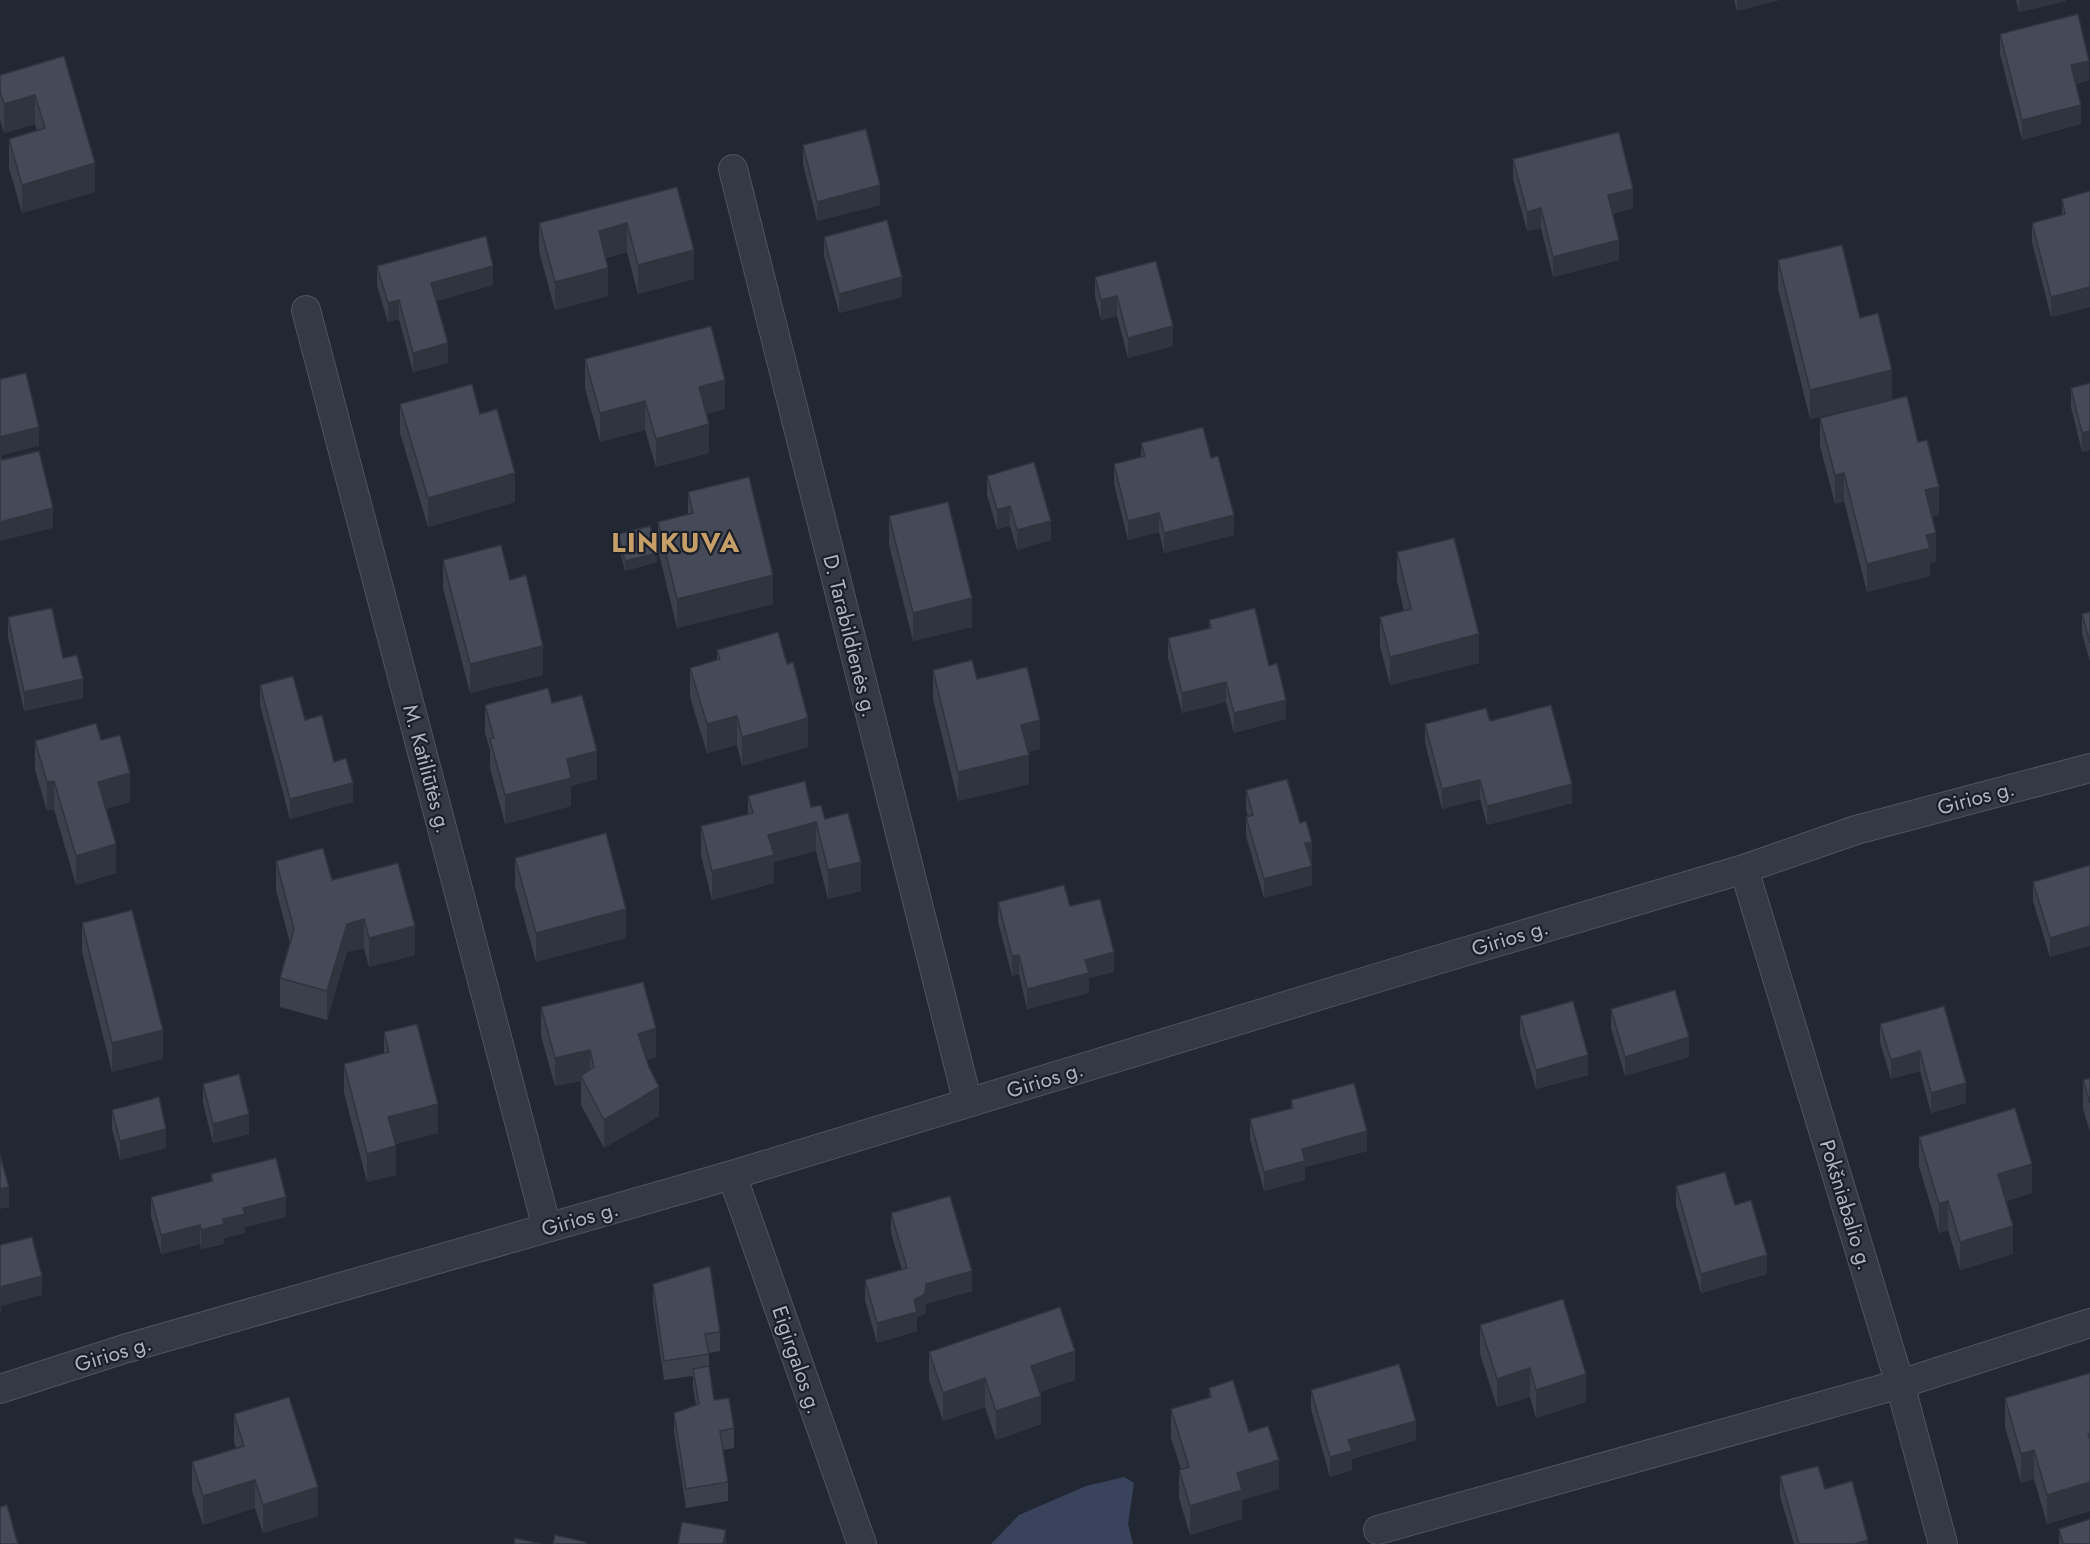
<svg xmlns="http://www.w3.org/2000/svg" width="2090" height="1544" viewBox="0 0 2090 1544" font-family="Jost,sans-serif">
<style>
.water{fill:#39435b}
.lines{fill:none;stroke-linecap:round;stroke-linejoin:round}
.minor-casing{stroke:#50545f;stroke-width:30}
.minor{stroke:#353945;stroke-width:28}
.wall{fill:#3a404c}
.shaded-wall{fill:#30343e}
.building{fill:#444a58;stroke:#30343e;stroke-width:1.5}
.labels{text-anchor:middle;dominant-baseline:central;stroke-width:4.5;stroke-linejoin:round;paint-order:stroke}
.street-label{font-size:21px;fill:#b0b4c1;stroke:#1b1f29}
.district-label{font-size:27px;font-weight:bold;letter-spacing:1.5px;fill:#c59e68;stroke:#1b1f29}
</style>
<rect width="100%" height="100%" fill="#222734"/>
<path class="water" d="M1124,1477L1134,1483L1128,1524L1133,1544H991L1019,1515L1086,1486Z"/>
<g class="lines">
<defs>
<path id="minor" d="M733,169L968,1103
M306,310L547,1228
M1744,869L1900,1384L1943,1544
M732,1175L862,1544
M0,1389L124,1349L732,1175L1413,967L1744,869L1856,830L2090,768
M1378,1530L1900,1384L2090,1323"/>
</defs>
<use href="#minor" class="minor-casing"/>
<use href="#minor" class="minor"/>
</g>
<path class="wall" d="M1734,0H1779L1737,11Z
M2016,0H2066V1L2019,12Z
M2000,34L2089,80L2076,84L2081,124L2022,140L2000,54Z
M64,56L95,192L22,213L9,168V139L37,131L35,124L4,133L0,120V75Z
M803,145L880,205L817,221L803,164Z
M1513,159L1633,208L1613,214L1619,260L1553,277L1541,228L1527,231L1513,179Z
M677,187L694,279L638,294L627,252L606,258L608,296L555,310L539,251V223Z
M2090,191V307L2051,317L2032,242V223L2062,215V199Z
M824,237L902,297L839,313L824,256Z
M1778,260L1860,318L1892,399L1810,419L1778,289Z
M377,266L493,285L436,301L448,363L413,372L399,319L388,322L377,286Z
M1095,277L1173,346L1128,358L1117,316L1101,320L1095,297Z
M585,359L725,409L706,414L709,453L656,467L645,430L600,442L585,388Z
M2090,383V450L2082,452L2071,407V388Z
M400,404L480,414L515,502L428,527L400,433Z
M1820,418L1918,442L1939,515L1932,517L1936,561L1930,563V576L1867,592L1844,501L1835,504L1820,446Z
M1141,443L1211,458L1234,535L1164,553L1159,532L1128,540L1114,484V464L1141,457Z
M987,476L1051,540L1017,550L1010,526L997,529L987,495Z
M688,492L773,604L677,628L658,550V522L688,514Z
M889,516L972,627L913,641L889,545Z
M618,534L657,562L625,571L618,544Z
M1397,552L1479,663L1390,685L1380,646V617L1404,611L1397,581Z
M443,560L510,580L543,675L470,693L443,588Z
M2090,612V662L2082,634V614Z
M8,617L63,658L83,698L24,711L8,637Z
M1209,620L1269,666L1286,719L1234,733L1226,702L1182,713L1168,658V638L1209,628Z
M717,650L787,664L808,747L742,766L737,745L707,753L690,697V668L717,660Z
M933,670L977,679L1040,749L1028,752L1029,784L958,801L933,699Z
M260,685L305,720L334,762L353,802L290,819L260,705Z
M552,703L597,779L571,786V806L505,824L490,768V750L485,733V705Z
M1490,721L1572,803L1487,825L1480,799L1442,809L1425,743V724Z
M101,740L130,802L106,809L116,873L76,885L54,809L47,811L35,770V741Z
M1246,790L1300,823L1312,861H1310L1312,885L1264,898L1246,836V817L1248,816L1246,810Z
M748,796L811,807L825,819L861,891L828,899L816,851L774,862V883L712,900L701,855V826L748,814Z
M515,858L626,938L536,962L515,886Z
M276,861L332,880L415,955L369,967L364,948L347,952L327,1020L280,1007V978L290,943L276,890Z
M2090,865L2050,957L2033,901V882Z
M998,902L1070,906L1114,972L1089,978V993L1027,1009L1019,974L1012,976L998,922Z
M82,923L163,1059L112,1072L82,952Z
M1944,1006L1966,1103L1931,1113L1920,1071L1891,1079L1880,1043V1024Z
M541,1007L656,1057L646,1060L659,1116L604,1148L581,1105V1081L555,1086L541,1036Z
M1611,1009L1689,1057L1625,1076L1611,1028Z
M1520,1016L1588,1075L1536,1089L1520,1035Z
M384,1032L438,1133L395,1144L396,1175L367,1182L344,1093V1064L384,1053Z
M2090,1078V1132L2083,1109V1080Z
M203,1084L249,1134L213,1143L203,1103Z
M1291,1100L1367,1151L1305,1167V1180L1264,1191L1250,1139V1119L1291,1108Z
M112,1110L166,1148L120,1160L112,1129Z
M1919,1137L2032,1193L2006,1201L2013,1254L1960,1270L1948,1230L1939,1233L1919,1166Z
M211,1174L286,1217L245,1227V1233L224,1238V1244L201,1249L200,1244L161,1254L151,1216V1197L211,1182Z
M1676,1186L1735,1205L1767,1274L1701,1293L1676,1206Z
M891,1213L972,1291L926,1304L925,1314L917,1317V1331L877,1343L865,1300V1280L902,1270L891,1233Z
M653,1284L720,1332V1351L709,1353V1366L714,1400L734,1428V1448L723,1450L728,1482V1501L686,1508L674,1432V1413L696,1405L693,1388V1376L664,1380L653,1304Z
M1480,1325L1586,1402L1536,1418L1530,1397L1497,1407L1480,1354Z
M929,1352L1075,1380L1040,1392L1041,1424L996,1440L985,1407L943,1421L929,1380Z
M2090,1373V1511L2047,1524L2034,1479L2021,1483L2005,1427V1398Z
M1209,1388L1249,1432L1279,1489L1242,1500V1519L1190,1535L1179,1498V1470L1181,1469L1171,1438V1409L1209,1398Z
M1311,1390L1416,1440L1352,1459V1470L1330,1477L1311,1409Z
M234,1414L318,1516L263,1533L255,1508L203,1525L192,1491V1462L236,1448L234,1443Z
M1780,1476L1825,1489L1868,1544H1794L1780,1496Z
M2059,1529L2090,1544H2059Z"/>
<path class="shaded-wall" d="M1737,0H1779L1737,11Z
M2019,0H2066V1L2019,12Z
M2089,61V80L2071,85V65Z
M35,95V124L4,133V104Z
M2081,105V124L2022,140V120Z
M95,163V192L22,213V185Z
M880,185V205L817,221V202Z
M1633,189V208L1608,215V195Z
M1541,208V228L1527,231V212Z
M627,223V252L599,259V231Z
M1619,240V260L1553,277V257Z
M694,250V279L638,294V265Z
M493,266V285L431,303V283Z
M608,268V296L555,310V282Z
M902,277V297L839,313V294Z
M2090,287V307L2051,317V297Z
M1117,296V316L1101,320V300Z
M399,300V319L388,322V303Z
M1173,326V346L1128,358V338Z
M448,343V363L413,372V353Z
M1892,370V399L1810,419V390Z
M725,380V409L699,415V387Z
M645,401V430L600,442V413Z
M709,424V453L656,467V439Z
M39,427V446L0,456V437Z
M2090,431V450L2082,452V433Z
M515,473V502L428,527V498Z
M1844,473V501L1835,504V475Z
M1939,487V515L1925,519V490Z
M1010,506V526L997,529V510Z
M53,508V528L0,541V522Z
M1159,513V532L1128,540V521Z
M1234,515V535L1164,553V533Z
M1051,521V540L1017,550V530Z
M1936,533V561L1930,563V576L1867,592V564L1926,535Z
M657,553V562L625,571V561Z
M773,575V604L677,628V599Z
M972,598V627L913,641V613Z
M1479,634V663L1390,685V657Z
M543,646V675L470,693V664Z
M83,679V698L24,711V692Z
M1226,682V702L1182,713V693Z
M1286,700V719L1234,733V713Z
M737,716V745L707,753V724Z
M808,718V747L742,766V737Z
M1040,720V749L1021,754V725Z
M597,751V779L571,786V806L505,824V795L567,759Z
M1029,755V784L958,801V772Z
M130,773V802L98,811V782Z
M1480,780V799L1442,809V789Z
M54,781V809L47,811V782Z
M353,783V802L290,819V799Z
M1572,784V803L1487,825V806Z
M816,822V851L774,862V883L712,900V871L768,835Z
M1312,842V861L1305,863V843Z
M116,844V873L76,885V856Z
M861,862V891L828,899V870Z
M1312,866V885L1264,898V879Z
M626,909V938L536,962V933Z
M364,919V948L347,952L327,1020V991L347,924Z
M415,926V955L369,967V938Z
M2090,926V946L2050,957V938Z
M1114,952V972L1089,978V993L1027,1009V989L1085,960Z
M1019,955V974L1012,976V956Z
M656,1028V1057L638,1063V1034Z
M163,1030V1059L112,1072V1043Z
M1689,1037V1057L1625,1076V1057Z
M590,1050V1079L581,1076V1081L555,1086V1058Z
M1920,1051V1071L1891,1079V1060Z
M1588,1055V1075L1536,1089V1070Z
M1966,1083V1103L1931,1113V1093Z
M659,1087V1116L604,1148V1120Z
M438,1104V1133L388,1146V1117Z
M249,1114V1134L213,1143V1124Z
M166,1129V1148L120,1160V1141Z
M1367,1131V1151L1305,1167V1180L1264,1191V1172L1302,1149Z
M396,1146V1175L367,1182V1154Z
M2032,1164V1193L1998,1203V1174Z
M9,1187V1207L0,1209V1189Z
M286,1197V1217L245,1227V1233L224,1238V1244L201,1249V1230L243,1208Z
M1948,1201V1230L1939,1233V1204Z
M200,1225V1244L161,1254V1235Z
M2013,1226V1254L1960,1270V1242Z
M1767,1255V1274L1701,1293V1274Z
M972,1271V1291L926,1304L925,1314L917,1317V1331L877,1343V1323L914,1300L926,1284Z
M42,1276V1295L1,1306V1312H0V1287Z
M1075,1351V1380L1031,1395V1366Z
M1530,1368V1397L1497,1407V1379Z
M1586,1374V1402L1536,1418V1390Z
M985,1378V1407L943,1421V1393Z
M1041,1396V1424L996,1440V1411Z
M1416,1421V1440L1352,1459V1470L1330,1477V1457L1348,1440Z
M2034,1450V1479L2021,1483V1454Z
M1279,1460V1489L1242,1500V1519L1190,1535V1506L1237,1473Z
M255,1480V1508L203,1525V1496Z
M2090,1482V1511L2047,1524V1495Z
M318,1487V1516L263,1533V1505Z
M726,1530V1544H723Z
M1868,1540V1544H1854Z"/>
<path class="building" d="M2078,14L2089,61L2071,65L2081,105L2022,120L2000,34Z
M64,56L95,163L22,185L9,139L45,128L35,95L4,104L0,91V75Z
M866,129L880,185L817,202L803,145Z
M1619,132L1633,189L1608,195L1619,240L1553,257L1541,208L1527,212L1513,159Z
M677,187L694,250L638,265L627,223L599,231L608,268L555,282L539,223Z
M2090,191V287L2051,297L2032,223L2065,214L2062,199Z
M887,220L902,277L839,294L824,237Z
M486,236L493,266L431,283L448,343L413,353L399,300L388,303L377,266Z
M1842,245L1860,318L1878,313L1892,370L1810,390L1778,260Z
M1156,261L1173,326L1128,338L1117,296L1101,300L1095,277Z
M711,326L725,380L699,387L709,424L656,439L645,401L600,413L585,359Z
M26,373L39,427L0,437V379Z
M2090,383V431L2082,433L2071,388Z
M472,384L480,414L497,409L515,473L428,498L400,404Z
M1907,396L1918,442L1927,440L1939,487L1925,490L1936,533L1926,535L1930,548L1867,564L1844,473L1835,475L1820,418Z
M1203,427L1211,458L1218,456L1234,515L1164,533L1159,513L1128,521L1114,464L1145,456L1141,443Z
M39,451L53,508L0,522V452L2,460Z
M1034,462L1051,521L1017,530L1010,506L997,510L987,476Z
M749,477L773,575L677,599L658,522L693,513L688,492Z
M948,502L972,598L913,613L889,516Z
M650,526L657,553L625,561L618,534Z
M1454,538L1479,634L1390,657L1380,617L1411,609L1397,552Z
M501,545L510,580L526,575L543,646L470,664L443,560Z
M52,608L63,658L77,655L83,679L24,692L8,617Z
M1255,608L1269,666L1277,663L1286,700L1234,713L1226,682L1182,693L1168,638L1211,628L1209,620Z
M2090,612V643L2082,614Z
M778,632L787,664L793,662L808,718L742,737L737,716L707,724L690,668L720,659L717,650Z
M972,660L977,679L1027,667L1040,720L1021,725L1029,755L958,772L933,670Z
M293,676L305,720L322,715L334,762L346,758L353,783L290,799L260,685Z
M548,688L552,703L582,695L597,751L567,759L571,778L505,795L490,739L494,738L485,705Z
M1551,705L1572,784L1487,806L1480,780L1442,789L1425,724L1486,708L1490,721Z
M96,723L101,740L120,735L130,773L98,782L116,844L76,856L54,781L47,782L35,741Z
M1287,779L1300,823L1306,821L1312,842L1305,843L1312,866L1264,879L1246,817L1253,815L1246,790Z
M805,781L811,807L821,805L825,819L848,813L861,862L828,870L816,822L768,835L774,855L712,871L701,826L753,813L748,796Z
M606,833L626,909L536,933L515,858Z
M323,848L332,880L398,863L415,926L369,938L364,919L347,924L327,991L280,978L294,929L276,861Z
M2090,865V926L2050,938L2033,882Z
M1064,885L1070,906L1100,899L1114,952L1085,960L1089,973L1027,989L1019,955L1012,956L998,902Z
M132,910L163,1030L112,1043L82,923Z
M643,982L656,1028L638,1034L649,1067L659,1087L604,1120L581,1076L594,1067L590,1050L555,1058L541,1007Z
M1675,990L1689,1037L1625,1057L1611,1009Z
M1573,1001L1588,1055L1536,1070L1520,1016Z
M1944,1006L1966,1083L1931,1093L1920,1051L1891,1060L1880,1024Z
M417,1024L438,1104L388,1117L396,1146L367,1154L344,1064L389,1052L384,1032Z
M239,1074L249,1114L213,1124L203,1084Z
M2090,1078V1103L2083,1080Z
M1354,1083L1367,1131L1302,1149L1305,1161L1264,1172L1250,1119L1293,1108L1291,1100Z
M159,1097L166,1129L120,1141L112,1110Z
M2015,1108L2032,1164L1998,1174L2013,1226L1960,1242L1948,1201L1939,1204L1919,1137Z
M0,1155L9,1187L0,1189Z
M276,1158L286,1197L243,1208L245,1214L223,1219L224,1224L201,1230L200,1225L161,1235L151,1197L213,1181L211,1174Z
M1725,1172L1735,1205L1751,1200L1767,1255L1701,1274L1676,1186Z
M950,1196L972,1271L926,1284L925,1294L914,1300L917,1312L877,1323L865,1280L907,1268L891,1213Z
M32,1237L42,1276L0,1287V1245Z
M710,1266L720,1332L705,1334L709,1354L664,1361L653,1284Z
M1563,1299L1586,1374L1536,1390L1530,1368L1497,1379L1480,1325Z
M1060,1307L1075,1351L1031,1366L1041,1396L996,1411L985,1378L943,1393L929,1352Z
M1399,1364L1416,1421L1348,1440L1352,1451L1330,1457L1311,1390Z
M709,1366L714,1400L729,1398L734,1428L720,1431L728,1482L686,1489L674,1413L699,1404L693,1369Z
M2090,1373V1434H2088L2090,1439V1482L2047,1495L2034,1450L2021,1454L2005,1398Z
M1233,1380L1249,1432L1268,1426L1279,1460L1237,1473L1242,1490L1190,1506L1179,1470L1189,1467L1171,1409L1211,1397L1209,1388Z
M289,1397L318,1487L263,1505L255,1480L203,1496L192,1462L244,1446L234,1414Z
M1818,1466L1825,1489L1852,1481L1868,1540L1854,1544H1799L1780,1476Z
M7,1505L18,1544H0V1507Z
M2090,1519V1544H2063L2059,1529Z
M682,1522L726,1530L723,1544H678Z
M555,1535L586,1542V1544H553Z
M515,1538L541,1544H514Z"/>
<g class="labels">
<g class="street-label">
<text transform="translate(850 636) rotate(76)">D. Tarabildienės g.</text>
<text transform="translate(427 769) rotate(75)">M. Katiliūtės g.</text>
<text transform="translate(1976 798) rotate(-15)">Girios g.</text>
<text transform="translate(1510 938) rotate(-17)">Girios g.</text>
<text transform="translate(1045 1080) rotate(-17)">Girios g.</text>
<text transform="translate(1846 1205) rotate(73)">Pokšniabalio g.</text>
<text transform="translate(580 1219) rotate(-16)">Girios g.</text>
<text transform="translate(113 1354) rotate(-17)">Girios g.</text>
<text transform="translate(797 1360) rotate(71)">Eigirgalos g.</text>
</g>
<g class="district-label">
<text x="676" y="542">LINKUVA</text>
</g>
</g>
</svg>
